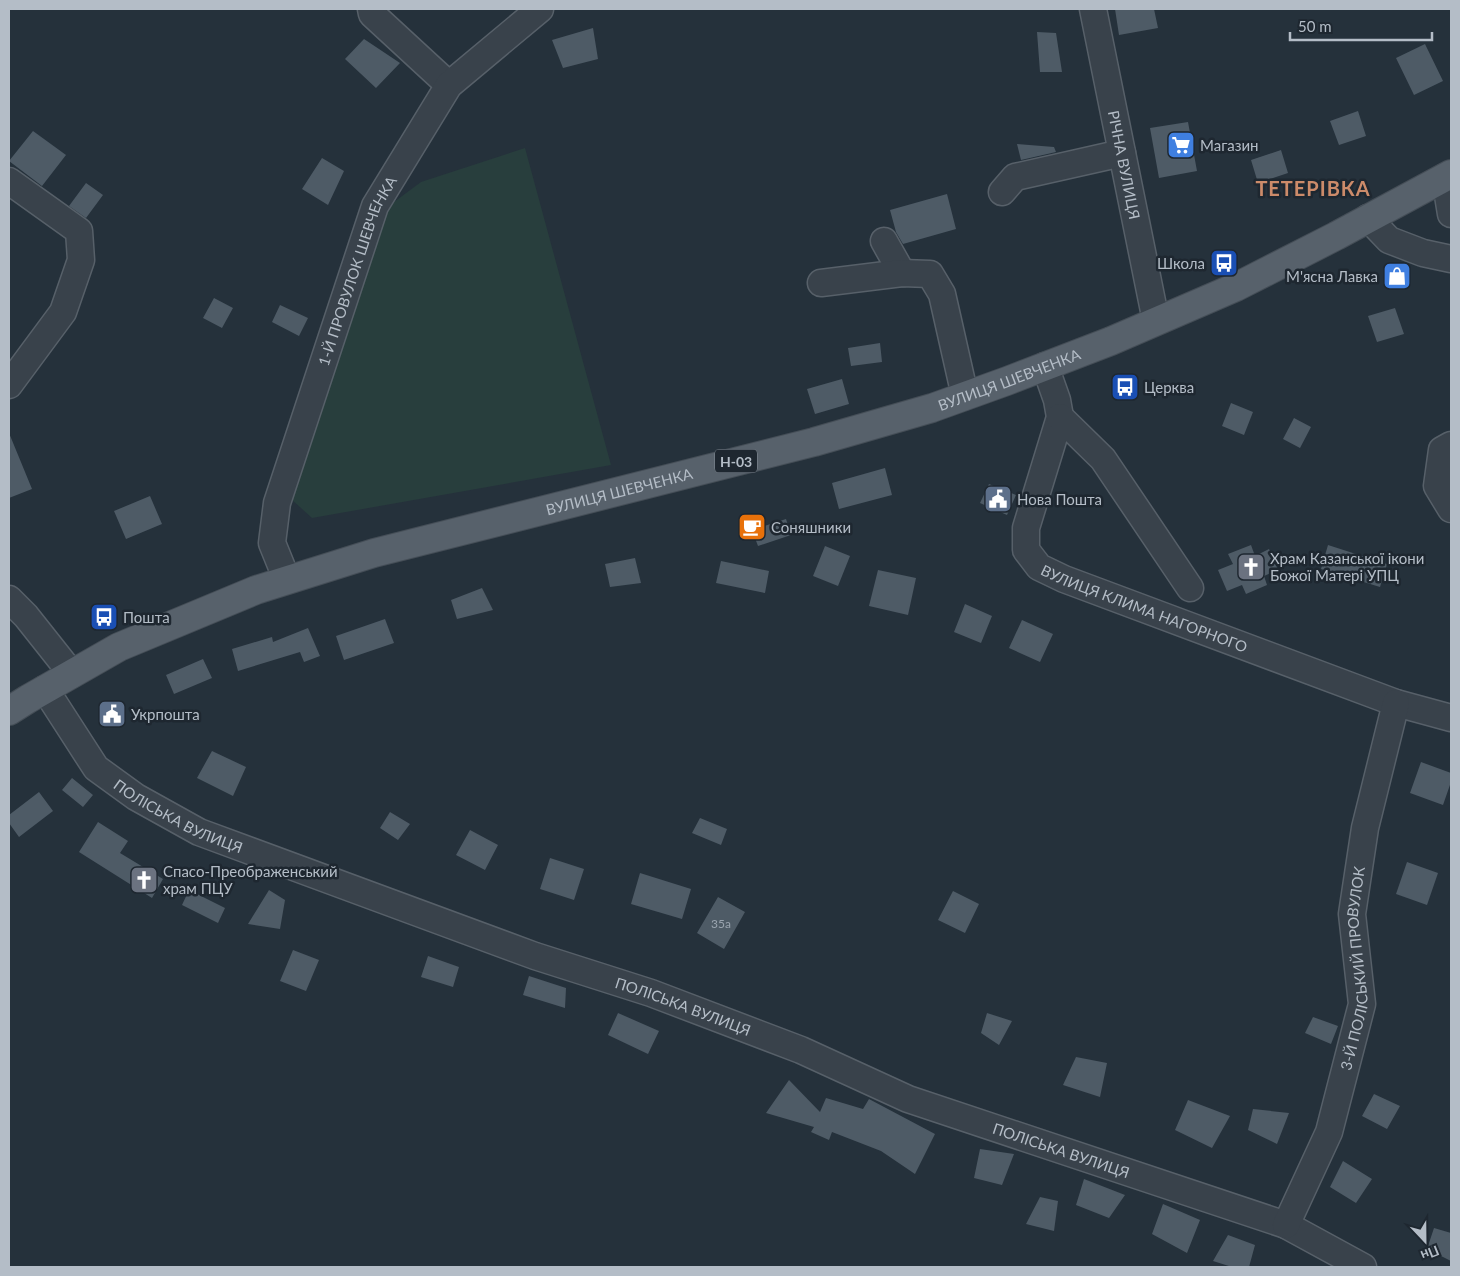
<svg xmlns="http://www.w3.org/2000/svg" width="1460" height="1276" viewBox="0 0 1460 1276" font-family="Lato,sans-serif">
<style>
.green{fill:#283e3d}
.building{fill:#4e5b66}
.lines{fill:none;stroke-linecap:round;stroke-linejoin:round}
.minor-casing{stroke:#576069;stroke-width:29}
.major-casing{stroke:#454e57;stroke-width:30}
.minor{stroke:#39424b;stroke-width:26}
.major{stroke:#57616b;stroke-width:28}
.labels{text-anchor:middle;dominant-baseline:central;stroke-width:5;stroke-linejoin:round;paint-order:stroke}
.number-label{font-size:12px;fill:#9aa4af}
.shield{fill:#1e2730;stroke:#87909a;stroke-width:1}
.shield-label{font-size:14px;font-weight:bold;fill:#b4bdc7}
.poi-label{font-size:15px;fill:#b4bdc7;stroke:#1e2730;text-anchor:start}
.street-label{font-size:15px;fill:#b4bdc7;stroke:#1e2730}
.district-label{font-size:20px;font-weight:bold;letter-spacing:1px;fill:#cc8b6a;stroke:#1e2730}
</style>
<rect width="100%" height="100%" fill="#25313b"/>
<path class="green" d="M525,148L611,465L312,518L290,498L382,211L421,182Z"/>
<path class="building" d="M1115,9H1154L1158,28L1119,35Z
M593,28L598,59L563,68L552,40Z
M1037,32L1056,33L1062,72H1040Z
M364,39L400,63L376,88L345,59Z
M1425,44L1443,81L1414,95L1396,58Z
M1358,111L1366,136L1339,145L1330,121Z
M1188,122L1197,171L1159,178L1150,128Z
M33,131L66,155L42,186L9,161Z
M1017,144L1054,147L1056,152L1021,160Z
M1281,150L1288,173L1258,183L1251,160Z
M322,158L344,171L328,205L302,189Z
M86,183L103,195L86,218L69,206Z
M947,194L956,229L903,244L896,232L890,210Z
M214,298L233,308L222,328L203,318Z
M280,305L308,318L299,336L272,322Z
M1395,308L1404,334L1377,342L1368,316Z
M880,343L882,362L851,366L848,348Z
M842,379L849,404L815,414L807,389Z
M1231,403L1253,412L1244,435L1222,426Z
M1294,418L1311,427L1300,448L1283,439Z
M9,433L32,489L9,498Z
M885,468L892,495L839,509L832,483Z
M989,484L1016,495L1007,515L980,503Z
M150,496L162,524L126,539L114,511Z
M786,519L791,535L758,546L752,530Z
M1251,545L1255,556L1269,549L1278,570L1264,576L1267,585L1246,594L1242,585L1227,591L1218,570L1233,564L1228,554Z
M1328,545L1387,564L1380,587L1321,569Z
M825,546L850,556L838,586L813,576Z
M635,558L641,583L610,587L605,564Z
M721,561L769,571L765,593L716,583Z
M878,570L916,578L908,615L869,606Z
M482,588L493,610L457,619L451,600Z
M965,604L992,616L981,643L954,632Z
M385,619L394,643L344,660L336,636Z
M1022,620L1053,634L1040,662L1009,648Z
M308,628L320,656L304,662L300,652L238,671L232,649L272,637L273,642Z
M203,659L212,678L174,694L166,675Z
M212,751L246,767L233,796L197,778Z
M1421,762L1451,773V782L1443,805L1410,793Z
M72,778L93,795L83,807L62,790Z
M39,792L53,811L19,837L9,823V815Z
M390,812L410,824L398,840L380,828Z
M700,818L727,829L721,845L692,833Z
M98,822L128,841L120,853L163,879L152,898L79,852Z
M470,830L498,845L485,870L456,855Z
M550,858L584,869L574,900L540,889Z
M1407,862L1438,873L1427,905L1396,894Z
M640,873L691,889L682,919L631,904Z
M189,890L225,908L218,923L182,905Z
M269,890L285,900L280,929L248,924Z
M953,891L979,904L965,933L938,920Z
M718,897L745,912L724,949L697,933Z
M293,950L319,960L306,991L280,981Z
M428,956L459,967L453,987L421,977Z
M529,976L566,988L565,1008L523,995Z
M618,1013L659,1031L648,1054L608,1035Z
M987,1013L1012,1021L999,1045L981,1033Z
M1313,1017L1338,1026L1331,1044L1305,1033Z
M1076,1057L1107,1063L1100,1097L1063,1085Z
M789,1080L820,1112L826,1098L863,1109L869,1099L935,1134L915,1174L881,1151L832,1132L829,1140L811,1132L814,1127L766,1113Z
M1374,1094L1400,1106L1387,1129L1362,1116Z
M1188,1100L1230,1116L1212,1148L1175,1130Z
M1253,1109L1289,1113L1277,1144L1248,1130Z
M980,1149L1014,1154L1002,1185L974,1178Z
M1343,1161L1372,1179L1356,1203L1330,1187Z
M1084,1179L1125,1195L1109,1218L1076,1205Z
M1040,1197L1058,1201L1054,1231L1026,1224Z
M1163,1204L1200,1220L1187,1253L1152,1234Z
M1434,1228L1451,1233V1261L1427,1249Z
M1228,1235L1255,1245L1249,1267H1232L1213,1261Z"/>
<g class="lines">
<defs>
<g id="minor">
<path d="M371,9L372,14L449,85"/>
<path id="s1" d="M1093,9L1156,321"/>
<path d="M1445,177L1451,214"/>
<path d="M9,181L79,231L81,260L63,312L9,385"/>
<path d="M1002,192L1015,177L1122,153"/>
<path d="M1368,218L1389,240L1423,253L1451,259"/>
<path d="M884,241L902,273"/>
<path d="M821,283L902,273L930,274L942,294L965,396"/>
<path id="s2" d="M1045,366L1057,400L1060,417L1026,528V550L1039,567L1064,579L1396,703L1451,718"/>
<path d="M1060,417L1103,459L1190,588"/>
<path d="M1451,445L1442,450L1437,486L1451,509"/>
<path id="s3" d="M287,580L272,543L277,503L375,206L449,85L540,9"/>
<path d="M9,599L26,616L72,674"/>
<path id="s4" d="M45,689L96,768L136,797L199,832L535,956L651,993L801,1050L908,1099L1286,1225L1363,1267"/>
<path id="s5" d="M1286,1225L1329,1132L1362,1004L1352,914L1365,828L1396,703"/>
</g>
<g id="major">
<path id="s6" d="M9,711L28,699L119,647L256,590L374,553L814,442L932,408L1007,381L1111,341L1236,287L1336,236L1451,174"/>
</g>
</defs>
<use href="#minor" class="minor-casing"/>
<use href="#major" class="major-casing"/>
<use href="#minor" class="minor"/>
<use href="#major" class="major"/>
</g>
<defs>
<symbol id="supermarket-square" viewBox="-11 -11 22 22"><rect x="-9" y="-9" width="18" height="18" rx="4" fill="#3f7fe0" stroke="#1e2730"/><path d="M-6-5.5h2.5l.6 2H6L4.5 2H-2.5L-4.4-4H-6ZM-1.5 3.2a1.3 1.3 0 1 0 .1 0ZM3 3.2a1.3 1.3 0 1 0 .1 0Z" fill="#fff"/></symbol>
<symbol id="bus-square" viewBox="-11 -11 22 22"><rect x="-9" y="-9" width="18" height="18" rx="4" fill="#1a4fb4" stroke="#1e2730"/><path d="M-5-6H5V4H4V6H2V4H-2V6H-4V4H-5ZM-3.5-4V0h7V-4ZM-3.5 1.2v1.5H-2V1.2ZM2 1.2v1.5H3.5V1.2Z" fill="#fff"/></symbol>
<symbol id="shop-square" viewBox="-11 -11 22 22"><rect x="-9" y="-9" width="18" height="18" rx="4" fill="#3f7fe0" stroke="#1e2730"/><path d="M-5-2.5h2.3a2.7 3.5 0 0 1 5.4 0H5L5.5 6h-11ZM-1.5-2.5h3a1.5 2.3 0 0 0-3 0Z" fill="#fff"/></symbol>
<symbol id="civic-square" viewBox="-11 -11 22 22"><rect x="-9" y="-9" width="18" height="18" rx="4" fill="#5c6f8a" stroke="#1e2730"/><path d="M-.6-6.5H3V-4.5H.6V-3L4-1V1h2V6H-6V1h2V-1L-.6-3ZM-1.2 2.5V6h2.4V2.5Z" fill="#fff"/></symbol>
<symbol id="cafe-square" viewBox="-11 -11 22 22"><rect x="-9" y="-9" width="18" height="18" rx="4" fill="#e8710a" stroke="#1e2730"/><path d="M-5.5-4.5H6V0H3Q3 3.5 0 3.5H-2.5Q-5.5 3.5-5.5 0ZM3-3.2v2h1.7v-2ZM-6 4.5H4V6H-6Z" fill="#fff"/></symbol>
<symbol id="church-square" viewBox="-11 -11 22 22"><rect x="-9" y="-9" width="18" height="18" rx="4" fill="#6b7280" stroke="#1e2730"/><path d="M-1.2-6h2.4v3.5h3.3v2.4h-3.3V6h-2.4V-.1h-3.3v-2.4h3.3Z" fill="#fff"/></symbol>
</defs>
<g fill-rule="evenodd">
<use href="#supermarket-square" x="1165" y="129" width="32" height="32"/>
<use href="#bus-square" x="1208" y="247" width="32" height="32"/>
<use href="#shop-square" x="1381" y="260" width="32" height="32"/>
<use href="#bus-square" x="1109" y="371" width="32" height="32"/>
<use href="#civic-square" x="982" y="483" width="32" height="32"/>
<use href="#cafe-square" x="736" y="511" width="32" height="32"/>
<use href="#church-square" x="1235" y="551" width="32" height="32"/>
<use href="#bus-square" x="88" y="601" width="32" height="32"/>
<use href="#civic-square" x="96" y="698" width="32" height="32"/>
<use href="#church-square" x="128" y="864" width="32" height="32"/>
</g>
<g class="labels">
<g class="number-label">
<text x="721" y="923">35а</text>
</g>
<rect class="shield" x="715" y="449.5" width="42" height="23" rx="4"/>
<g class="shield-label">
<text x="736" y="461">Н-03</text>
</g>
<g class="poi-label">
<text x="1200" y="145">Магазин</text>
<text x="1205" y="263" text-anchor="end">Школа</text>
<text x="1378" y="276" text-anchor="end">М'ясна Лавка</text>
<text x="1144" y="387">Церква</text>
<text x="1017" y="499">Нова Пошта</text>
<text x="771" y="527">Соняшники</text>
<text x="1270" y="558">Храм Казанської ікони<tspan x="1270" dy="17">Божої Матері УПЦ</tspan></text>
<text x="123" y="617">Пошта</text>
<text x="131" y="714">Укрпошта</text>
<text x="163" y="871">Спасо-Преображенський<tspan x="163" dy="17">храм ПЦУ</tspan></text>
</g>
<g class="street-label">
<text stroke="none"><textPath href="#s1" startOffset="159">РІЧНА ВУЛИЦЯ</textPath></text>
<text stroke="none"><textPath href="#s3" startOffset="326">1-Й ПРОВУЛОК ШЕВЧЕНКА</textPath></text>
<text stroke="none"><textPath href="#s6" startOffset="1058">ВУЛИЦЯ ШЕВЧЕНКА</textPath></text>
<text stroke="none"><textPath href="#s6" startOffset="652">ВУЛИЦЯ ШЕВЧЕНКА</textPath></text>
<text stroke="none"><textPath href="#s2" startOffset="326">ВУЛИЦЯ КЛИМА НАГОРНОГО</textPath></text>
<text stroke="none"><textPath href="#s4" startOffset="190">ПОЛІСЬКА ВУЛИЦЯ</textPath></text>
<text stroke="none"><textPath href="#s5" startOffset="270">3-Й ПОЛІСЬКИЙ ПРОВУЛОК</textPath></text>
<text stroke="none"><textPath href="#s4" startOffset="730">ПОЛІСЬКА ВУЛИЦЯ</textPath></text>
<text stroke="none"><textPath href="#s4" startOffset="1135">ПОЛІСЬКА ВУЛИЦЯ</textPath></text>
</g>
<g class="district-label">
<text x="1313" y="188">ТЕТЕРІВКА</text>
</g>
</g>
<rect width="1460" height="1276" fill="none" stroke="#b4bdc7" stroke-width="20"/>
<g transform="translate(1425 1241) rotate(158)" stroke="#1e2730" stroke-width="4" paint-order="stroke">
<path d="M0-4L9 19L0 12L-9 19Z" fill="#b4bdc7"/>
<text y="-8" font-size="14" font-weight="bold" text-anchor="middle" fill="#b4bdc7">Пн</text>
</g>
<path d="M1290 32v8h142v-8" fill="none" stroke="#b4bdc7" stroke-width="2.5"/>
<text x="1298" y="32" font-size="15" fill="#b4bdc7" stroke="#1e2730" stroke-width="4" paint-order="stroke">50 m</text>
</svg>
